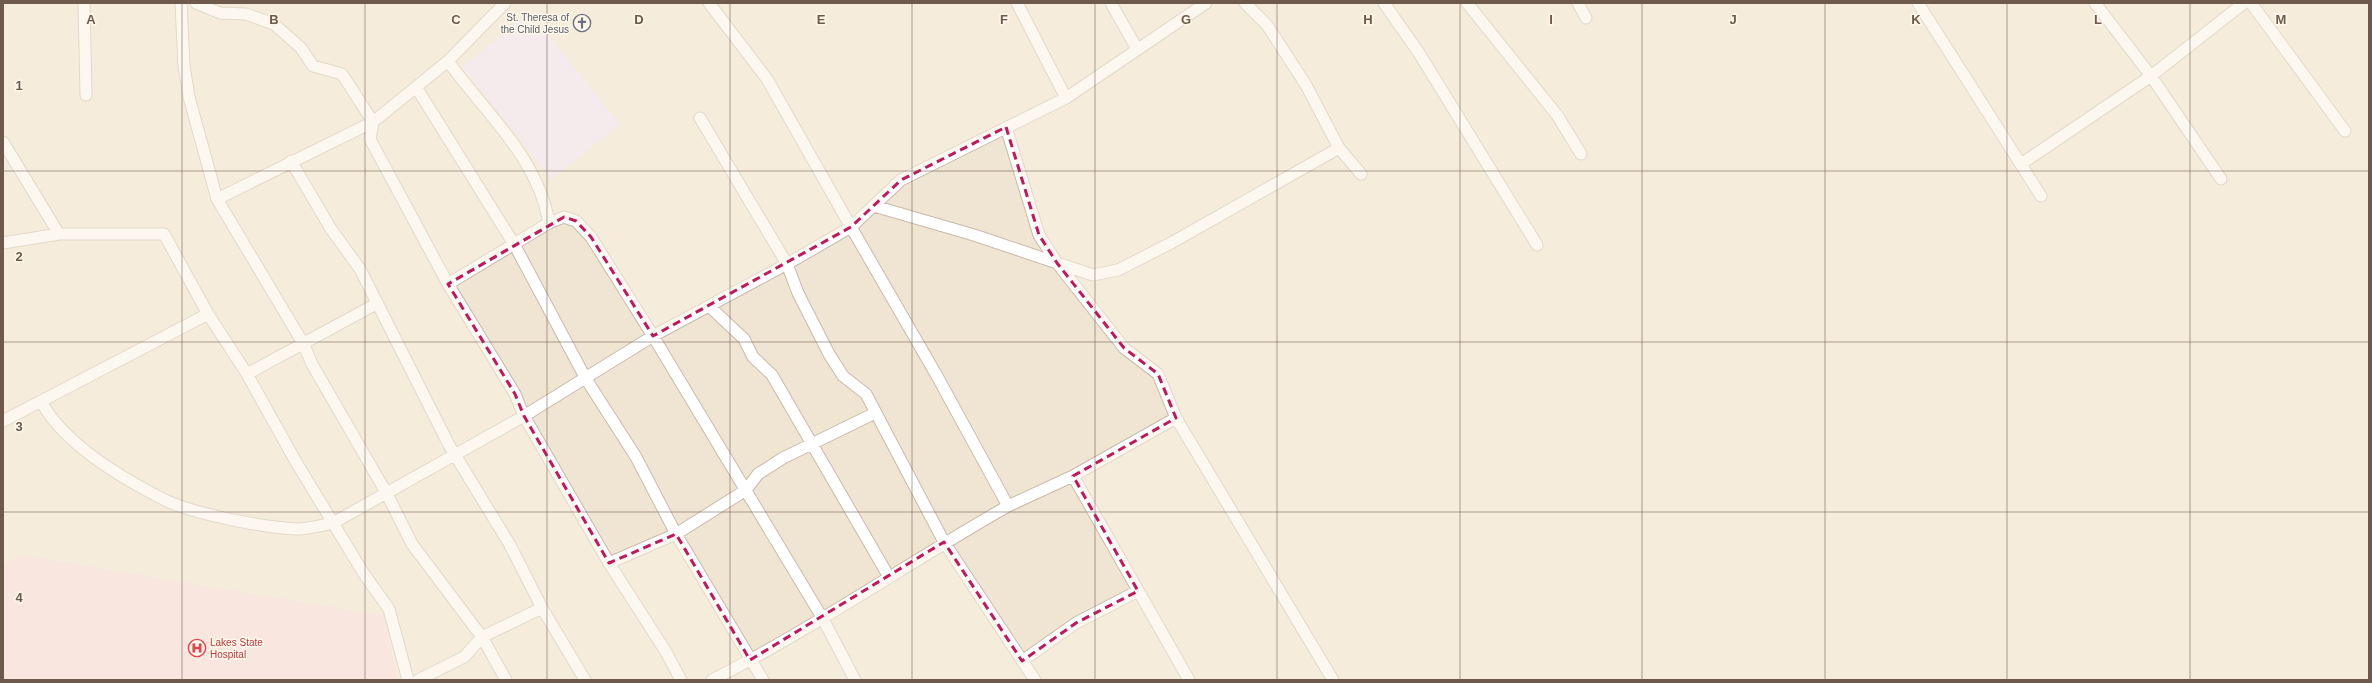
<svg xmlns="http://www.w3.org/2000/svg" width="2372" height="683" viewBox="0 0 2372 683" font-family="Helvetica,sans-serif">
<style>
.residential{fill:#f0e4d2}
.education{fill:#efe0f5}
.medical{fill:#f6d7d9}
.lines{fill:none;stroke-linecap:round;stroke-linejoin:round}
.minor-casing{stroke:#c9baab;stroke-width:13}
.minor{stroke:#fff;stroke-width:11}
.marked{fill:none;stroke:#c2185b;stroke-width:3;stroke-dasharray:8 5;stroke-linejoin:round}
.grid{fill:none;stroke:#6e5a4c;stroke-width:1;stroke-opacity:0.55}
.labels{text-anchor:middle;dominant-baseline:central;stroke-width:3.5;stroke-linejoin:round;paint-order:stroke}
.worship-label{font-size:10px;fill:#5b616d;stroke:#fdf6e9;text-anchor:end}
.health-label{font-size:10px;fill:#be3a42;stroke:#fdf6e9;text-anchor:start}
.grid-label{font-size:13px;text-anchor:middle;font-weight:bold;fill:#6e5a4c;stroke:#fdf6e9;stroke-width:3.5;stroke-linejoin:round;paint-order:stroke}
</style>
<rect width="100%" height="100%" fill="#f9f2e3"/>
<path class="residential" d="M3,3H2369V680H3Z"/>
<path class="education" d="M530,12L620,124L552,179L462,67Z"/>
<path class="medical" d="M21,555L385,616L397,680H3V564Z"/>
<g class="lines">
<defs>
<path id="minor" d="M84,3L86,95
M181,3L184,66L189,97L217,199L303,343L312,364L387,494L412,544L482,637L542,608L585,680
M196,3L220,13L246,14L274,24L301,48L313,66L342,74L373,122L370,139L448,284L549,223L564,217L576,221L591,237L653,336L823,619L855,680
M1017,3L1066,98
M1111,3L1137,49
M1245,3L1267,25L1306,85L1339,148L1361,174
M1384,3L1419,53L1537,245
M1467,3L1557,115L1581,154
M1578,3L1586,18
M1918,3L2041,196
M2095,3L2151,76L2221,179
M2251,3L2345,131
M448,61C485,113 538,157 549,223
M416,87L514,244L586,379L636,457L676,534L763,680
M700,118L787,264L798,293L829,354L843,376L866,394L944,542L1035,680
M1006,127L1039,235L1057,263L1124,348L1158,374L1176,418L1333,680
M3,142L59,234
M291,161L331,229L360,269L449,445L510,545L542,608
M2021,164L2151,76L2244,3
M217,199L373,122L448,61L505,3
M874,206L974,235L1093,275L1118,270L1171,243L1339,148
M3,243L59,234H164L208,314L247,374L296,462L364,574L389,609L408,680
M448,284L515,394L524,416L609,563L666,652L681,680
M709,306L744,339L753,357L772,375L889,577
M247,374L376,304
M41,401C64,445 123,479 167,501C195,514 266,528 297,529C309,529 322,525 333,523L524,416L653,336L787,264L851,227L767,79L709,3
M3,421L208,314
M1073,476L1189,680
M1008,506L1073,476L1176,418
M609,563L676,534L746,490L758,474L783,458L875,413
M1022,661L1076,623L1138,591
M418,680L464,657L482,637L506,680
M712,680C814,628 908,563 1008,506L937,376L851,227L901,180L1066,98L1206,3"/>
</defs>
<use href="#minor" class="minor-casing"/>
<use href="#minor" class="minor"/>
</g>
<path d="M0 0H2372V683H0ZM1006,127L1039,235L1057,263L1124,348L1158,374L1176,418L1073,476L1138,591L1076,623L1022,661L944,542L750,660L676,534L609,563L524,416L515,394L448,284L564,217L576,221L591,237L653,336L851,227L901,180Z" fill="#f9f2e3" fill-opacity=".55" fill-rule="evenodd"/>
<path class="marked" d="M1006,127L1039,235L1057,263L1124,348L1158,374L1176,418L1073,476L1138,591L1076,623L1022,661L944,542L750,660L676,534L609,563L524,416L515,394L448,284L564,217L576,221L591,237L653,336L851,227L901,180Z"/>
<path class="grid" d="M182,3V680M365,3V680M547,3V680M730,3V680M912,3V680M1095,3V680M1277,3V680M1460,3V680M1642,3V680M1825,3V680M2007,3V680M2190,3V680M3,171H2369M3,342H2369M3,512H2369"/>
<defs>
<symbol id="church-ring" viewBox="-11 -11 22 22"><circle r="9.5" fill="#fdf6e9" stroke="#6b7280" stroke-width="1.5"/><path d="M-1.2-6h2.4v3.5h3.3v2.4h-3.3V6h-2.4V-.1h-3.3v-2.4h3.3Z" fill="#6b7280"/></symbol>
<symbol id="hospital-ring" viewBox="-11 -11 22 22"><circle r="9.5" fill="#fdf6e9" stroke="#e0444e" stroke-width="1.5"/><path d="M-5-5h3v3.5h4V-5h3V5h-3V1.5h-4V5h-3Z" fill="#e0444e"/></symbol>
</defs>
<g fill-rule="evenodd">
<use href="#church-ring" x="572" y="13" width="20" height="20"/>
<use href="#hospital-ring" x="187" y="638" width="20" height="20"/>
</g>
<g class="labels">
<g class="worship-label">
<text x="569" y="17">St. Theresa of<tspan x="569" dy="12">the Child Jesus</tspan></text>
</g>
<g class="health-label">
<text x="210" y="642">Lakes State<tspan x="210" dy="12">Hospital</tspan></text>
</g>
</g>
<g class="grid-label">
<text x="91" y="24">A</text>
<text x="274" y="24">B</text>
<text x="456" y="24">C</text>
<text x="639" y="24">D</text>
<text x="821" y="24">E</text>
<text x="1004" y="24">F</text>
<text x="1186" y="24">G</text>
<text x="1368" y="24">H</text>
<text x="1551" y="24">I</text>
<text x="1733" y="24">J</text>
<text x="1916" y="24">K</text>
<text x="2098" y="24">L</text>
<text x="2281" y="24">M</text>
<text x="19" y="90">1</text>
<text x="19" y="261">2</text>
<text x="19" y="431">3</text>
<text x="19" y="602">4</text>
</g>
<rect width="2372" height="683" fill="none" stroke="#6e5a4c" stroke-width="8"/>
</svg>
